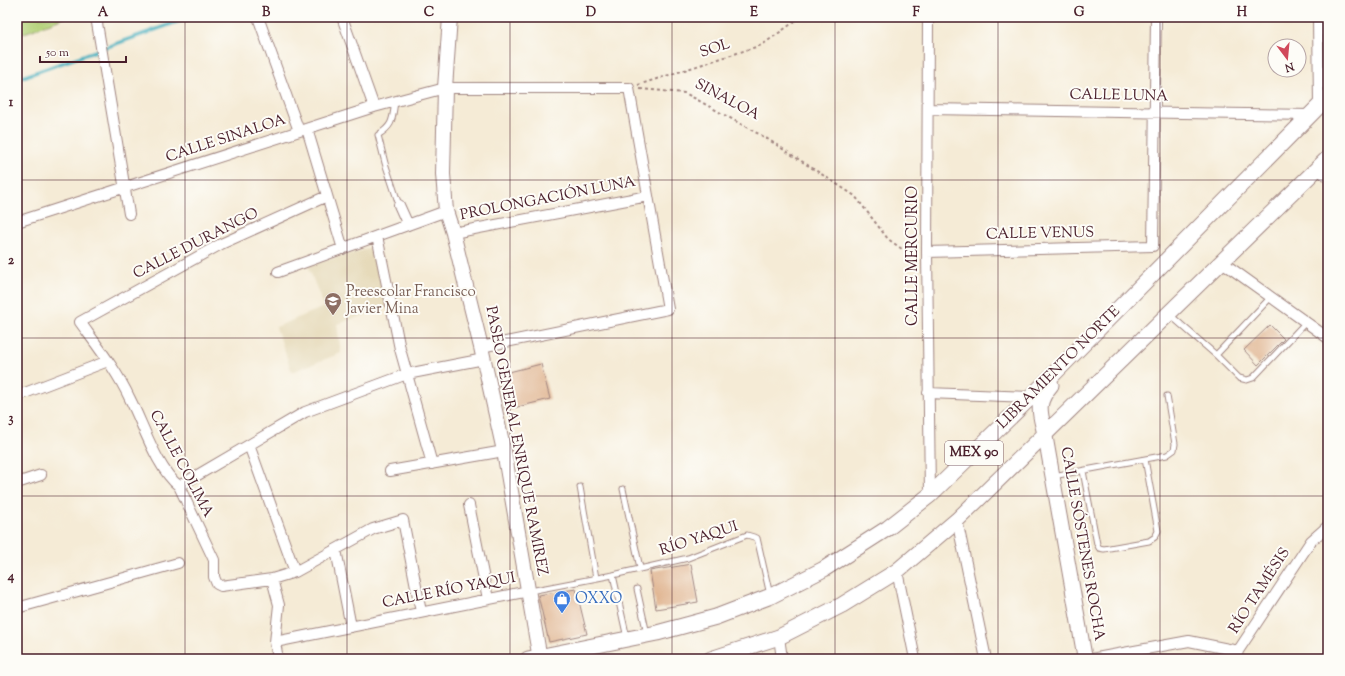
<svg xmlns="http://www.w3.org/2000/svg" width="1345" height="676" viewBox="0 0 1345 676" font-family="'Sorts Mill Goudy',serif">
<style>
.built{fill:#e6daba}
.green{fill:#b2d077;stroke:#7e7851}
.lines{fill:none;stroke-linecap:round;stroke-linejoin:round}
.stream{stroke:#41afbe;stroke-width:3.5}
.building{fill:#e1b794}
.lane-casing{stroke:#a08580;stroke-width:7}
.street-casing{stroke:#a08580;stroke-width:12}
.secondary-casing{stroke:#a08580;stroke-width:16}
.primary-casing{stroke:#a08580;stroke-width:17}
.path{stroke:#a08580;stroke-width:2;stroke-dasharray:3 3;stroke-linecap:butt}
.lane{stroke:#fff;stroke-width:5}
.street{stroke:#fff;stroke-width:10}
.secondary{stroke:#fff;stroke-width:14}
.primary{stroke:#fff;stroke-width:15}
.grid{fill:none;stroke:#4a1f2b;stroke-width:1;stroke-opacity:0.55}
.labels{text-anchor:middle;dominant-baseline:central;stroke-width:4;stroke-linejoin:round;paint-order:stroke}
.shield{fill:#fdfcf7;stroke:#806168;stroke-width:1}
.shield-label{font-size:14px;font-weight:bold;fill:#4a1f2b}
.street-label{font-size:15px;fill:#4a1f2b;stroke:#fdfcf7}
.education-label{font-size:15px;fill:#785e54;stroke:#fdfcf7;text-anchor:start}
.shop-label{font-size:15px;fill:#366cbe;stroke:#fdfcf7;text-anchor:start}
.neatline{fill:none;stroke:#4a1f2b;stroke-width:1.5}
.grid-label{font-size:13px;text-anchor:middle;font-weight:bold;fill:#4a1f2b}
</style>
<rect width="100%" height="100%" fill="#fdfcf7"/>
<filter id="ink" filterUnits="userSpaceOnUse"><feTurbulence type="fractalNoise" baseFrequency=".025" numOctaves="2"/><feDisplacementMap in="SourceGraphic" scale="8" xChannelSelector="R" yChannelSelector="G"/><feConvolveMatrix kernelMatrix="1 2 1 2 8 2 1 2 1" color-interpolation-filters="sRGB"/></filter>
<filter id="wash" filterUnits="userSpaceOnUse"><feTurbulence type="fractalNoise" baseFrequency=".012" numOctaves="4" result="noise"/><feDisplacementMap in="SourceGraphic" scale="16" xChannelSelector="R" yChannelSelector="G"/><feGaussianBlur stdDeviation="0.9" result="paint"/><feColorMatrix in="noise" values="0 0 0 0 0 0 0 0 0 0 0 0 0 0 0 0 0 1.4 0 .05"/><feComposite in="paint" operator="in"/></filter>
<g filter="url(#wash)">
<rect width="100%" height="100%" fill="#f5ebd6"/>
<path class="built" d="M375,247L390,307L337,324L341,353L292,372L276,327L324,307L308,266Z"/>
<path class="green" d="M17,17H66L17,36Z"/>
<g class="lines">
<path class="stream" d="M17,79L191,17"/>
</g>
<g id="blocks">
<path class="building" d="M1270,325L1284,339L1258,365L1244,350Z
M541,364L550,399L505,410L497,375Z
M691,564L698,602L656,609L650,571Z
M576,589L587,634L549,642L538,595Z"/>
</g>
</g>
<g filter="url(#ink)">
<use href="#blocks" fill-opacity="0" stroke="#a08580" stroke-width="1"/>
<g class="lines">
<defs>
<path id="lane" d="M395,102C392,119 394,125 378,135L385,163L399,205
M1169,314L1216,355L1239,378L1247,380L1253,378L1306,322
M1216,355L1271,297
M1083,471L1097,544L1099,548L1104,549L1149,541L1155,537L1158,531L1145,459
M1053,476L1167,455L1174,450L1175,444L1167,396
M580,487L596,578
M623,489L640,568
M613,575L627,638
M637,589L647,634
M530,591L613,575L688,558L747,535L757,538L770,595"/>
<path id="street" d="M96,17L129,214
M258,17L299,131
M342,17L374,107
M928,17L927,252L930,495
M1318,17L1319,105
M928,109L1310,115
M307,129L343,249
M1317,169L1328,177
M327,196L221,244L80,322C98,347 117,371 130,399C143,424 157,469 179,486L214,560V577L217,584L221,586L272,579L295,572L373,529L403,520L421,612
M399,205L408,225
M17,222L374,107L445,88H629L668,309L481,347
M453,233L648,196
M377,236L400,349L432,464
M927,252L1153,246L1156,17
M1222,262L1328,338
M278,272L446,211
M928,393L1031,397
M17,396L108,361
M249,445L295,572
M390,471L504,451
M17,483L41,475
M179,486L305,412L407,374L484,359
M469,505L488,599
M957,520L986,659
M336,550L351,627
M897,571L915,659
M272,579L279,605L275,642L278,659
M17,608L178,563
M779,637L782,659
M275,642L529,591
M1091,659L1189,641L1238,651
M1236,659L1238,651L1311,541L1328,526"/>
<path id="secondary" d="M450,17L445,88L443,174L446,211L453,233L481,347L504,451L540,659
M1045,434L1085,659"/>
<path id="primary" d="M1045,434C1040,412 1035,404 1051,385
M528,659L657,633L716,617L771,596L824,569L888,528L930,495L1031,397L1328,97
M711,659L779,637L842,605L897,571L957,520L1328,158"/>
</defs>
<use href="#lane" class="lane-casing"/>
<use href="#street" class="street-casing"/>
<use href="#secondary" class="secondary-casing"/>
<use href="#primary" class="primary-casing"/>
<path class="path" d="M638,85L762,45L801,17
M640,89L685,93L766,138L855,196L888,239L902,249L916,250"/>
<use href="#lane" class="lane"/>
<use href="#street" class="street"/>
<use href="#secondary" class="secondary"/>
<use href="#primary" class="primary"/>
</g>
</g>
<path class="grid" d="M185,17V659M347,17V659M510,17V659M672,17V659M835,17V659M998,17V659M1160,17V659M17,180H1328M17,338H1328M17,496H1328"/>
<defs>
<symbol id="school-pin" viewBox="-11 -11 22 30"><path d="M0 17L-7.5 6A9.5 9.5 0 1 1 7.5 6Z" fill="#8d6e63" stroke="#fdfcf7"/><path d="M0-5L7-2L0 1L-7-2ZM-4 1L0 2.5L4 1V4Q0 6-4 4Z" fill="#fff"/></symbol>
<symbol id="shop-pin" viewBox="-11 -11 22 30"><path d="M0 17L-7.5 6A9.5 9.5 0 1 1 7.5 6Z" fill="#3f7fe0" stroke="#fdfcf7"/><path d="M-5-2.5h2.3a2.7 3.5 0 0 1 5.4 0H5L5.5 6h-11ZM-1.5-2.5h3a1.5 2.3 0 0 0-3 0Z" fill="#fff"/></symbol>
</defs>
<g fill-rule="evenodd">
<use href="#school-pin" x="323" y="291" width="20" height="27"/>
<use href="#shop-pin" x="552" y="589" width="20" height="27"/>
</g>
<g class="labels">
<rect class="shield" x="945" y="441" width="58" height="24" rx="3"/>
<g class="shield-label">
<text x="974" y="453">MEX 90</text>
</g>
<g class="street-label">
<text transform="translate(715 49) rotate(-18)">SOL</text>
<text transform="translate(1119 96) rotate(1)">CALLE LUNA</text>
<text transform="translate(727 100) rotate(28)">SINALOA</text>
<text transform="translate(226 139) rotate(-18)">CALLE SINALOA</text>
<text transform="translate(548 199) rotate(-11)">PROLONGACIÓN LUNA</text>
<text transform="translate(1040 234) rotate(-1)">CALLE VENUS</text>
<text transform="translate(196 244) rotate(-27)">CALLE DURANGO</text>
<text transform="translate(913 256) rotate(-90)">CALLE MERCURIO</text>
<text transform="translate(1059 368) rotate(-45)">LIBRAMIENTO NORTE</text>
<text transform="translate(516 441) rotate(79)">PASEO GENERAL ENRIQUE RAMIREZ</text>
<text transform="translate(181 464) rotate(62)">CALLE COLIMA</text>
<text transform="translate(699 539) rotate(-18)">RÍO YAQUI</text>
<text transform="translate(1082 544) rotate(80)">CALLE SÓSTENES ROCHA</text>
<text transform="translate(449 591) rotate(-11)">CALLE RÍO YAQUI</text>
<text transform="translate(1260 591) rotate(-57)">RÍO TAMÉSIS</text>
</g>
<g class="education-label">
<text x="346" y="292">Preescolar Francisco<tspan x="346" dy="17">Javier Mina</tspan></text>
</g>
<g class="shop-label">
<text x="575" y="599">OXXO</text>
</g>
</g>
<rect width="1345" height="676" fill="none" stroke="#fdfcf7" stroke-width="44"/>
<g transform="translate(1287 58) rotate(164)"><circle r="19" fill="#fdfcf7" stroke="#b5a4a5"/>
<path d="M0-3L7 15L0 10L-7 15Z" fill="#d1495b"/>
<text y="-6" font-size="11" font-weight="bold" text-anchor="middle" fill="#4a1f2b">N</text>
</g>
<path d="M40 56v6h86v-6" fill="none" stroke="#4a1f2b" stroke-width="2"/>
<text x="46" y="56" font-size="12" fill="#4a1f2b" stroke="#fdfcf7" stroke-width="3" paint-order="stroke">50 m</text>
<rect x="22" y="22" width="1301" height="632" class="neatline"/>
<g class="grid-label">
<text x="103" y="16">A</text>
<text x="266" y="16">B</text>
<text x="429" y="16">C</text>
<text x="591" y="16">D</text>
<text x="754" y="16">E</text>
<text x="916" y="16">F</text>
<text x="1079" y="16">G</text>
<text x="1242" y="16">H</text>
<text x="11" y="106">1</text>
<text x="11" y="264">2</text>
<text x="11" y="422">3</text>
<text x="11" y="580">4</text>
</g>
</svg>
